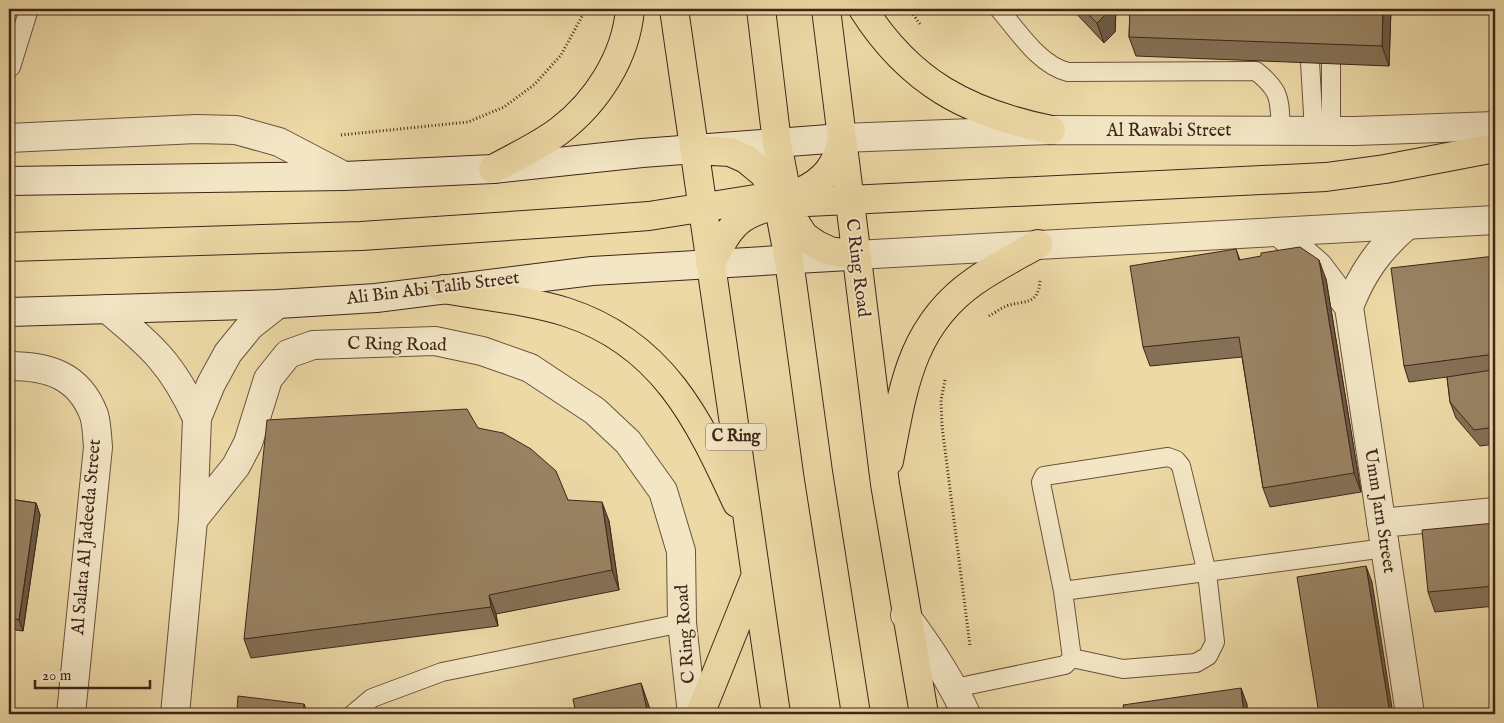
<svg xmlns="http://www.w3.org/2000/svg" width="1504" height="723" viewBox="0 0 1504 723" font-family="'IM FELL English',serif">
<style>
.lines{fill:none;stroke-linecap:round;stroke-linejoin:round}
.service-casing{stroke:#6b523d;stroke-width:20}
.minor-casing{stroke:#6b523d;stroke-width:30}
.tertiary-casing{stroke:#6b523d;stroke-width:30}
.secondary-casing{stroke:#40251a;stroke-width:30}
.trunk-casing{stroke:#40251a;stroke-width:30}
.path{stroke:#40251a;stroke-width:3;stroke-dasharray:1 2.5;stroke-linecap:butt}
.service{stroke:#f3e6c5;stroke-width:18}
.minor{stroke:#f3e6c5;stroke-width:28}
.tertiary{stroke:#f3e6c5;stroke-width:28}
.secondary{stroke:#f3e6c5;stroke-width:28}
.trunk{stroke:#ecd9a6;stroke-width:28}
.wall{fill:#847155;stroke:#40251a}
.shaded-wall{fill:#6b5c45;stroke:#40251a}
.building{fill:#998363;stroke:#40251a}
.labels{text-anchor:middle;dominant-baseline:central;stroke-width:4;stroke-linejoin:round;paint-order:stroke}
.shield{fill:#f3e6c5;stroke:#765f4d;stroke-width:1}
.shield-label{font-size:16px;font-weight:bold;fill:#40251a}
.street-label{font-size:18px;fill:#40251a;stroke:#f3e6c5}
</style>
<rect width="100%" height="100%" fill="#ecd9a6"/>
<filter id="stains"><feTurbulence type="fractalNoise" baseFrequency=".004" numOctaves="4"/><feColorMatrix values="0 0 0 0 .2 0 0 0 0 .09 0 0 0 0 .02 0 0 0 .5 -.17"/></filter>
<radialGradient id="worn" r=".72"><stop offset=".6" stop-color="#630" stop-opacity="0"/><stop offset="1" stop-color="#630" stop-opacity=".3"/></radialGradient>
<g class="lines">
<defs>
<path id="service" d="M999,9C1018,31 1039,65 1068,72L1256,71C1282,92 1279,99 1281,131
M1310,62L1314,131
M1331,64V131
M11,67L29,9
M1063,591L1385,548
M955,688L1065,665L1072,658L1063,591L1042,488L1041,482L1044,476L1168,457L1176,460L1181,466L1207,573L1215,642L1208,656L1196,663L1123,669L1072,658
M353,714L372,698L442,672L682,623"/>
<path id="minor" d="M9,138L196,129L236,130L279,142L344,176
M1279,232L1318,266L1349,307L1410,714
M1349,307C1362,273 1379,249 1407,225
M107,309C152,346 173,365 197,418
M9,366C48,366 79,375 94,415C97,425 97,437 98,447L71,714
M193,520L236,466L248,443L268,379L288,354L313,345L435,341L482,351L530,368L595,411L628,442L663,491L681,551L682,623L692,714
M1381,523L1495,512
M905,615C929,647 950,678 966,714
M175,714L193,520L197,418L211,384L228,353L250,326L278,304"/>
<path id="tertiary" d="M842,138L1051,130L1355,131L1495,126
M856,255L1495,220"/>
<path id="secondary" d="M9,181L344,176L493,169L642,153L842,138
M9,312L278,304L376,298L592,271L849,256"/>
<path id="trunk" d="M674,9L776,714
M761,9L777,143L791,216L804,236L817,245L830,251L856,255
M826,9L885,484L924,714
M863,9C910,83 968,113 1051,130
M695,150L730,152L746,159L764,174L777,197L789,260L818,472L856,714
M493,169C515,157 539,146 559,131C597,102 626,57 630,9
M9,247L361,236L583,221L649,216L800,192C825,181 837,165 842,138
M710,264C732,223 738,212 787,203L1326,177L1385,169L1495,148
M443,289C484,296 526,300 566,312C662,343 698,418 737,503
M889,461C903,389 910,326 975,281C995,267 1017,256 1038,244
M700,714L756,575"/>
</defs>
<use href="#service" class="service-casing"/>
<use href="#minor" class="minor-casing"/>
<use href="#tertiary" class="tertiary-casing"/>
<use href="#secondary" class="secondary-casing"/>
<use href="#trunk" class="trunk-casing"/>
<path class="path" d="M909,9L920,24
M341,135L468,122L504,107L535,84L561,55L586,9
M989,316C994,313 1000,309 1006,306C1024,300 1038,306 1040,281
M945,380L941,400L942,426L970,646"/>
<use href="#service" class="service"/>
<use href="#minor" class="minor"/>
<use href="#tertiary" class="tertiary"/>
<use href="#secondary" class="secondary"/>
<use href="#trunk" class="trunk"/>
</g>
<path class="wall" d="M1072,9H1116L1115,32L1104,43Z
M1130,9H1391L1389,66L1136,56L1129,37Z
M1409,9H1495V12L1409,11Z
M1236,249L1240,260L1326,279L1361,492L1270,507L1263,488L1242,357L1150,366L1143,347Z
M1495,256V371H1492L1495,380V444L1480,446L1456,418L1450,402L1447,377L1409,382L1404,366Z
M478,428L568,500L609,521L619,590L496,614L498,626L251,658L244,639Z
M9,499L36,503L40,515L23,631L9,629Z
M1495,523V606L1435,612L1428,592Z
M237,709L308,714H239Z"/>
<path class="shaded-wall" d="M1108,9H1116L1115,32L1104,43L1097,23Z
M1383,9H1391L1389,66L1382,46Z
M1319,260L1326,279L1361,492L1354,473Z
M1492,370L1495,380V387L1493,382Z
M602,502L609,521L619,590L612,570Z
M36,503L40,515L23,631L19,620Z
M1366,566L1372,582L1393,714H1390Z
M489,595L496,614L498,626L491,607Z
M641,683L649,706L651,714H648Z
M1241,688L1247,704L1248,714H1244Z
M304,704L308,714H303Z"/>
<path class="building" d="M1083,9H1108V12L1097,23Z
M1130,9H1383L1382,46L1129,37Z
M1300,247L1319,260L1354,473L1263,488L1239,337L1143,347L1130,266L1236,249L1239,260L1261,256V253Z
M1495,256V354L1404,366L1391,268Z
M1492,370L1493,382H1495V427L1474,430L1450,402L1447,377Z
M467,409L478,428L503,433L531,449L556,471L568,500L602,502L612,570L489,595L491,607L244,639L267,420Z
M9,499L36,503L19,620L9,618Z
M1495,523V586L1428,592L1422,530Z
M1366,566L1390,714H1319L1297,577Z
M641,683L648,714H576L573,699Z
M1241,688L1244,714H1125L1123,705Z
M238,696L304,704L303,714H255V711L237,709Z"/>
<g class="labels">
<rect class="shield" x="706" y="423.5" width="60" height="27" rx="4"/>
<g class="shield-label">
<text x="736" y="437">C Ring</text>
</g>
<g class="street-label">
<text x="1169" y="131">Al Rawabi Street</text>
<text transform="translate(857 268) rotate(83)">C Ring Road</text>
<text transform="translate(433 289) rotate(-7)">Ali Bin Abi Talib Street</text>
<text transform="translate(397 345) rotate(1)">C Ring Road</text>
<text transform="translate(1379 511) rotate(81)">Umm Jarn Street</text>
<text transform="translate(87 537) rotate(-85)">Al Salata Al Jadeeda Street</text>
<text transform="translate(686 634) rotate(-94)">C Ring Road</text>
</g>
</g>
<rect width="1504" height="723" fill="none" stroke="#ecd9a6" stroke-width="30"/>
<rect x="10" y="10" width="1484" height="703" fill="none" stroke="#40251a" stroke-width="2.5"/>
<rect x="15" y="15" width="1474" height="693" fill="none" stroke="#40251a"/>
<path d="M35 680v8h115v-8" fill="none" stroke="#40251a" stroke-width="2.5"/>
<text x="42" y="680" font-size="15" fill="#40251a" stroke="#f3e6c5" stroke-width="4" paint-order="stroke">20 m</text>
<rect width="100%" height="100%" filter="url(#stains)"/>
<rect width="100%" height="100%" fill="url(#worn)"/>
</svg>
